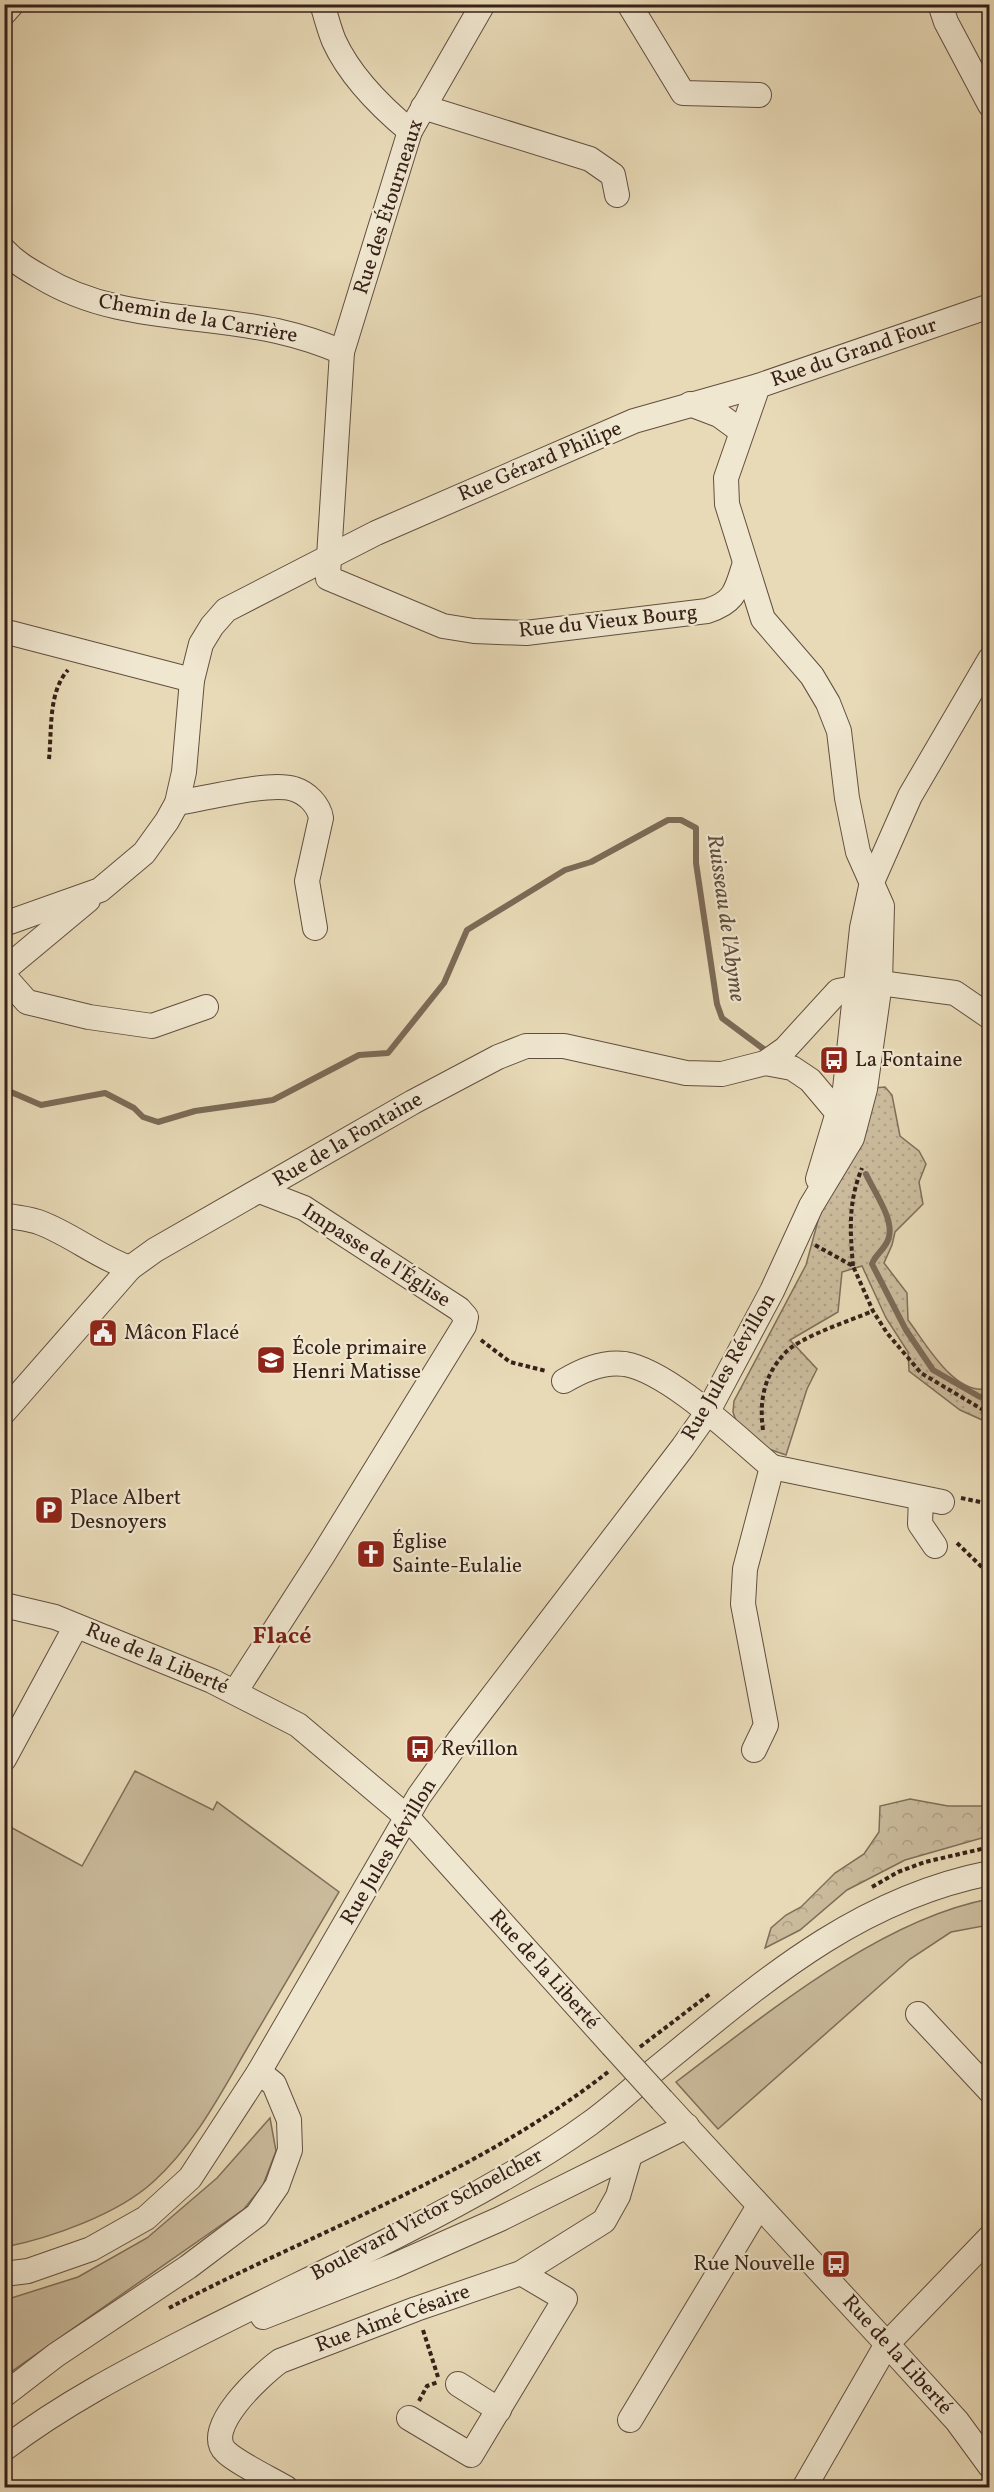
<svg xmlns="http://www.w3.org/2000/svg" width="994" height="2492" font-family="Vollkorn,serif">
	<defs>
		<pattern id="forest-crowns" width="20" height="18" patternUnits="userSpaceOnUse" patternTransform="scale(1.5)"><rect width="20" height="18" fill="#cabb9c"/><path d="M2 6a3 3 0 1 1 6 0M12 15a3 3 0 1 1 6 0" fill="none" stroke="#aea086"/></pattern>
		<pattern id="park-dots" width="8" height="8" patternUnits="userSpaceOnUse" patternTransform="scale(1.5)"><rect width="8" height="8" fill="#cabb9c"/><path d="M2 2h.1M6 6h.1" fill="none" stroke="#aea086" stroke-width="1.8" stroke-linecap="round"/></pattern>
	</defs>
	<rect width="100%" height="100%" fill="#e8dab7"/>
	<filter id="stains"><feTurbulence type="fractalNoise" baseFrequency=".00333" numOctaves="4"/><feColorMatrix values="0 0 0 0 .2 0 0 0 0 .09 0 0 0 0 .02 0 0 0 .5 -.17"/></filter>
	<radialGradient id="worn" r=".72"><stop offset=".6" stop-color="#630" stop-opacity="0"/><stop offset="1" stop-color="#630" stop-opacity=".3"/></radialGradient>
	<g fill="#cabb9c" stroke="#806e5a" stroke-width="1.5">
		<path d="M135,1771L213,1810L217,1802L339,1892C309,1943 279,1994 249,2045C221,2093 195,2144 153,2182C118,2214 51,2238 5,2247V1824L82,1866Z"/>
		<path d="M989,1899V1925L951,1932L910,1959L718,2129L676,2082C765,2015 879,1920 989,1899Z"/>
		<path d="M270,2118L276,2151L263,2185L244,2209L5,2376V2300L78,2277L147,2238L217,2178Z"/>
	</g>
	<path fill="url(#forest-crowns)" stroke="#806e5a" stroke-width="1.5" d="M910,1799L948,1806H989V1836L905,1860L847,1890L800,1930L765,1948L771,1928L786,1915L801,1907L835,1873L864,1854L879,1832L880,1806Z"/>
	<path fill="url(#park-dots)" stroke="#806e5a" stroke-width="1.5" d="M885,1087L892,1095L900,1136L919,1151L926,1164L919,1182L923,1204L895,1232L892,1245L884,1263L907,1293L908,1320L911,1324C927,1346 957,1398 989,1388V1423L960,1410L909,1371L908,1352L886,1318L862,1266L842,1272L838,1312L790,1340L817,1369L807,1389L786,1455L763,1447L736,1421L733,1412L734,1401L806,1265L822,1206L874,1088Z"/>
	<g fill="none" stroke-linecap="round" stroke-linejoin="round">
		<g stroke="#7c6a57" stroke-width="6">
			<path d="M4,1089L41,1105L105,1093L134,1108L143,1117L158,1122L195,1111L273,1100L359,1055L388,1053L444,983L467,930L565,870L591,862L668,820H681L696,828V863L717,1004L722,1018L765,1050"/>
			<path d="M866,1174C874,1192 896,1221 888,1240C884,1250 875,1255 872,1264L906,1330L933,1370L980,1397L990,1394"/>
		</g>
		<g stroke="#624f40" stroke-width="26">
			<g id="minor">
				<path d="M322,4C326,16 329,29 334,41C350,76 381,107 410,131"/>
				<path d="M629,4L683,93L759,95"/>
				<path d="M940,4L946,22L990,105"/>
				<path d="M4,13L12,4"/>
				<path d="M423,107L590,159L613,175L617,195"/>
				<path d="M4,250C15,262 27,269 41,277C113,321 196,313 277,331C299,336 321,343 342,352L329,557"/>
				<path d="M342,352L410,131L483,4"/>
				<path d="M690,404L719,415L741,431"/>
				<path d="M329,557L376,533L634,421L758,386"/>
				<path d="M11,633L192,680"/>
				<path d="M177,803C204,799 270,781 294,789C307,793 319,805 321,818L307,881L315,928"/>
				<path d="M4,924L100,890L144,853L167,821L177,803L184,772L192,680L201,644L212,626L226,610L329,557L328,578L443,626L474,631L526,633L707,611C736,602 736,590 745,563"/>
				<path d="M4,970L88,900"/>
				<path d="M4,976L27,1002L89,1017L152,1026L206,1007"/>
				<path d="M765,1063L792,1068L810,1080L837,1112"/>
				<path d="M818,1179L845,1089L862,928L872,882L910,796L990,659"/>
				<path d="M4,1215C16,1218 30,1218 41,1223C72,1235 100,1258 130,1268"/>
				<path d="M564,1381C582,1370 604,1361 625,1364C670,1372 736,1437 772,1467L745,1569L743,1604L766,1725L754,1750"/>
				<path d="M4,1412L130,1268L155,1250L413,1102L498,1057L526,1046H564L686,1073L722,1074L765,1063L785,1049L838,991L880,983L955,993L990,1017"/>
				<path d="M772,1467L942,1502"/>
				<path d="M921,1498L920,1524L935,1546"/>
				<path d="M4,1605L55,1617L212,1681L298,1725L407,1817L612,2045"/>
				<path d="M235,1692L323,1555L464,1326L466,1317L459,1309L304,1208L260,1191"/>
				<path d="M4,1759L76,1626"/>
				<path d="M918,2014L990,2091"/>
				<path d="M662,2100L887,2344L957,2421L990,2466"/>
				<path d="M4,2274L28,2271L91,2249L146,2218L190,2178L259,2072L419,1796L459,1740L683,1447L707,1413L772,1291L811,1206L852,1138L865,1089L880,983L882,906L858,852L847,798L839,731L828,703L812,676L763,619L727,504L726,478L758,386L990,306"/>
				<path d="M263,2317L391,2267L500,2219L687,2126"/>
				<path d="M458,2384L499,2410"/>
				<path d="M4,2395L56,2355L188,2267L257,2215L277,2186L290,2150L289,2120L274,2084L259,2072"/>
				<path d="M409,2418L471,2455L565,2299L521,2273"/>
				<path d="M630,2420L759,2206"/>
				<path d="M4,2449C63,2404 127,2371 193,2337C297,2284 404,2236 506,2177C534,2161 563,2143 589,2124C610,2109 631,2090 651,2073C756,1988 852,1900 990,1873"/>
				<path d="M286,2488C271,2479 237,2463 226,2452C201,2429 262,2374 280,2361L416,2309L521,2273L604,2221L618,2196L630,2155"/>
				<path d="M804,2488L887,2344L990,2237"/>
			</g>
		</g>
		<g stroke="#362119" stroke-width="4" stroke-dasharray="4.5 3" stroke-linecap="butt">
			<path d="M49,759C52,730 48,692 68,670"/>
			<path d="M815,1245L853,1266L873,1311L887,1333L921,1373L990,1414"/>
			<path d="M853,1266C850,1230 848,1202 862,1168"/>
			<path d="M481,1340L510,1362L546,1371"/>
			<path d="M763,1430C759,1401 764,1375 785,1353C799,1337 852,1320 873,1311"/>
			<path d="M961,1498L990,1504"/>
			<path d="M957,1543L990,1575"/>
			<path d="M872,1887L898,1872L925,1862L990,1847"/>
			<path d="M640,2047L711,1993"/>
			<path d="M169,2308C316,2231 476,2175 608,2072"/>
			<path d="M423,2330L438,2377"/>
			<path d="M419,2401L427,2386L438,2382"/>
		</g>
		<use href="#minor" stroke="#f0e7d0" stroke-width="24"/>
		<g stroke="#624f40" stroke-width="26" stroke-linecap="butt">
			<path id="minor-bridge" d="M612,2045L662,2100"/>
		</g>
		<use href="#minor-bridge" stroke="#f0e7d0" stroke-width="24"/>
	</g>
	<defs>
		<g id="bus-square" transform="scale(1.5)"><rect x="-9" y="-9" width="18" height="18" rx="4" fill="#8f2418" stroke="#f0e7d0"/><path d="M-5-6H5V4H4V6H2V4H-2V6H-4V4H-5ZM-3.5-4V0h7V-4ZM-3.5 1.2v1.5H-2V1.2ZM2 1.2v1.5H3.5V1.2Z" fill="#fff"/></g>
		<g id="civic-square" transform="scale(1.5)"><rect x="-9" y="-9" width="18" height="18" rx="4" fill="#8f2418" stroke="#f0e7d0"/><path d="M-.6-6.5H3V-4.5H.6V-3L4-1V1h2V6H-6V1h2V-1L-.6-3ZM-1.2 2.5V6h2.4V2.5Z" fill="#fff"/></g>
		<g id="school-square" transform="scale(1.5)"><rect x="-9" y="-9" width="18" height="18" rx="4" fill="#8f2418" stroke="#f0e7d0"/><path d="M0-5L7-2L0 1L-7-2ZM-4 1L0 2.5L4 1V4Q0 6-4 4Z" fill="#fff"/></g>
		<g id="parking-square" transform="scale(1.5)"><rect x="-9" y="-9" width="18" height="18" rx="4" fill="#8f2418" stroke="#f0e7d0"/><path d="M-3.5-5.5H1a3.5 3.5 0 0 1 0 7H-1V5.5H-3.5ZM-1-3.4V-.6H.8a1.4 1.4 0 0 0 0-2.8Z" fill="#fff"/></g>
		<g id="church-square" transform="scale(1.5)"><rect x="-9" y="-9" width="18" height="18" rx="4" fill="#8f2418" stroke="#f0e7d0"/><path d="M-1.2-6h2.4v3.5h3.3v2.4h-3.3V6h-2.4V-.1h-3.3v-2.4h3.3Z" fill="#fff"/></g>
	</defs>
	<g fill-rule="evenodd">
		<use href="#bus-square" x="834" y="1060"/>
		<use href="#civic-square" x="103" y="1333"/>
		<use href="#school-square" x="271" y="1360"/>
		<use href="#parking-square" x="49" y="1510"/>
		<use href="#church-square" x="371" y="1554"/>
		<use href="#bus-square" x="420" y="1749"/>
		<use href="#bus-square" x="836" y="2264"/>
	</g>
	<g text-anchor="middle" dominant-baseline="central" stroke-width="4.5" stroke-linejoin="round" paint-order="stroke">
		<g font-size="21" fill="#362119" stroke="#f0e7d0">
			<text transform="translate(389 207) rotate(-72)">Rue des Étourneaux</text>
			<text transform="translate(198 319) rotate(10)">Chemin de la Carrière</text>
			<text transform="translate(854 353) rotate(-19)">Rue du Grand Four</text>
			<text transform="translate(540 462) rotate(-23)">Rue Gérard Philipe</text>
			<text transform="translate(608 622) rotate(-6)">Rue du Vieux Bourg</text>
			<text transform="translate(348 1140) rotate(-30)">Rue de la Fontaine</text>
			<text transform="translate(376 1256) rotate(33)">Impasse de l'Église</text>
			<text transform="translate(729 1367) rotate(-60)">Rue Jules Révillon</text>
			<text transform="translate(157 1659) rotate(23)">Rue de la Liberté</text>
			<text transform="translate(389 1852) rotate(-59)">Rue Jules Révillon</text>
			<text transform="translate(544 1970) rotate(48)">Rue de la Liberté</text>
			<text transform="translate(427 2215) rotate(-28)">Boulevard Victor Schoelcher</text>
			<text transform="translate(393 2319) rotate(-20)">Rue Aimé Césaire</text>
			<text transform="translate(897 2355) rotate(48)">Rue de la Liberté</text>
		</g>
		<g font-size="21" fill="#362119" stroke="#f0e7d0" text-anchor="start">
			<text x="855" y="1060">La Fontaine</text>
			<text x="124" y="1333">Mâcon Flacé</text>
			<text x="292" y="1348">École primaire<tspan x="292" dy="24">Henri Matisse</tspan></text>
			<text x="70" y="1498">Place Albert<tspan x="70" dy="24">Desnoyers</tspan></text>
			<text x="392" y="1542">Église<tspan x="392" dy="24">Sainte-Eulalie</tspan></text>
			<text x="441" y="1749">Revillon</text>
			<text x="815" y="2264" text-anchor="end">Rue Nouvelle</text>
		</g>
		<g font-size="22" font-style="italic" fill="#5f4c3d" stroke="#f0e7d0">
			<text transform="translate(725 918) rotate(82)">Ruisseau de l'Abyme</text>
		</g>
		<g font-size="24" font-weight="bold" fill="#7a1f14" stroke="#f0e7d0">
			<text x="282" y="1637">Flacé</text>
		</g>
	</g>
	<rect width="994" height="2492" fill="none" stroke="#e8dab7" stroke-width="24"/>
	<rect x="6" y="6" width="982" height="2480" fill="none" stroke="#362119" stroke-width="3"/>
	<rect x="12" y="12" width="970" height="2468" fill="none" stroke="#362119" stroke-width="1.5"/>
	<rect width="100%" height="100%" filter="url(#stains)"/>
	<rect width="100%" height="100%" fill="url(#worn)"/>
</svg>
